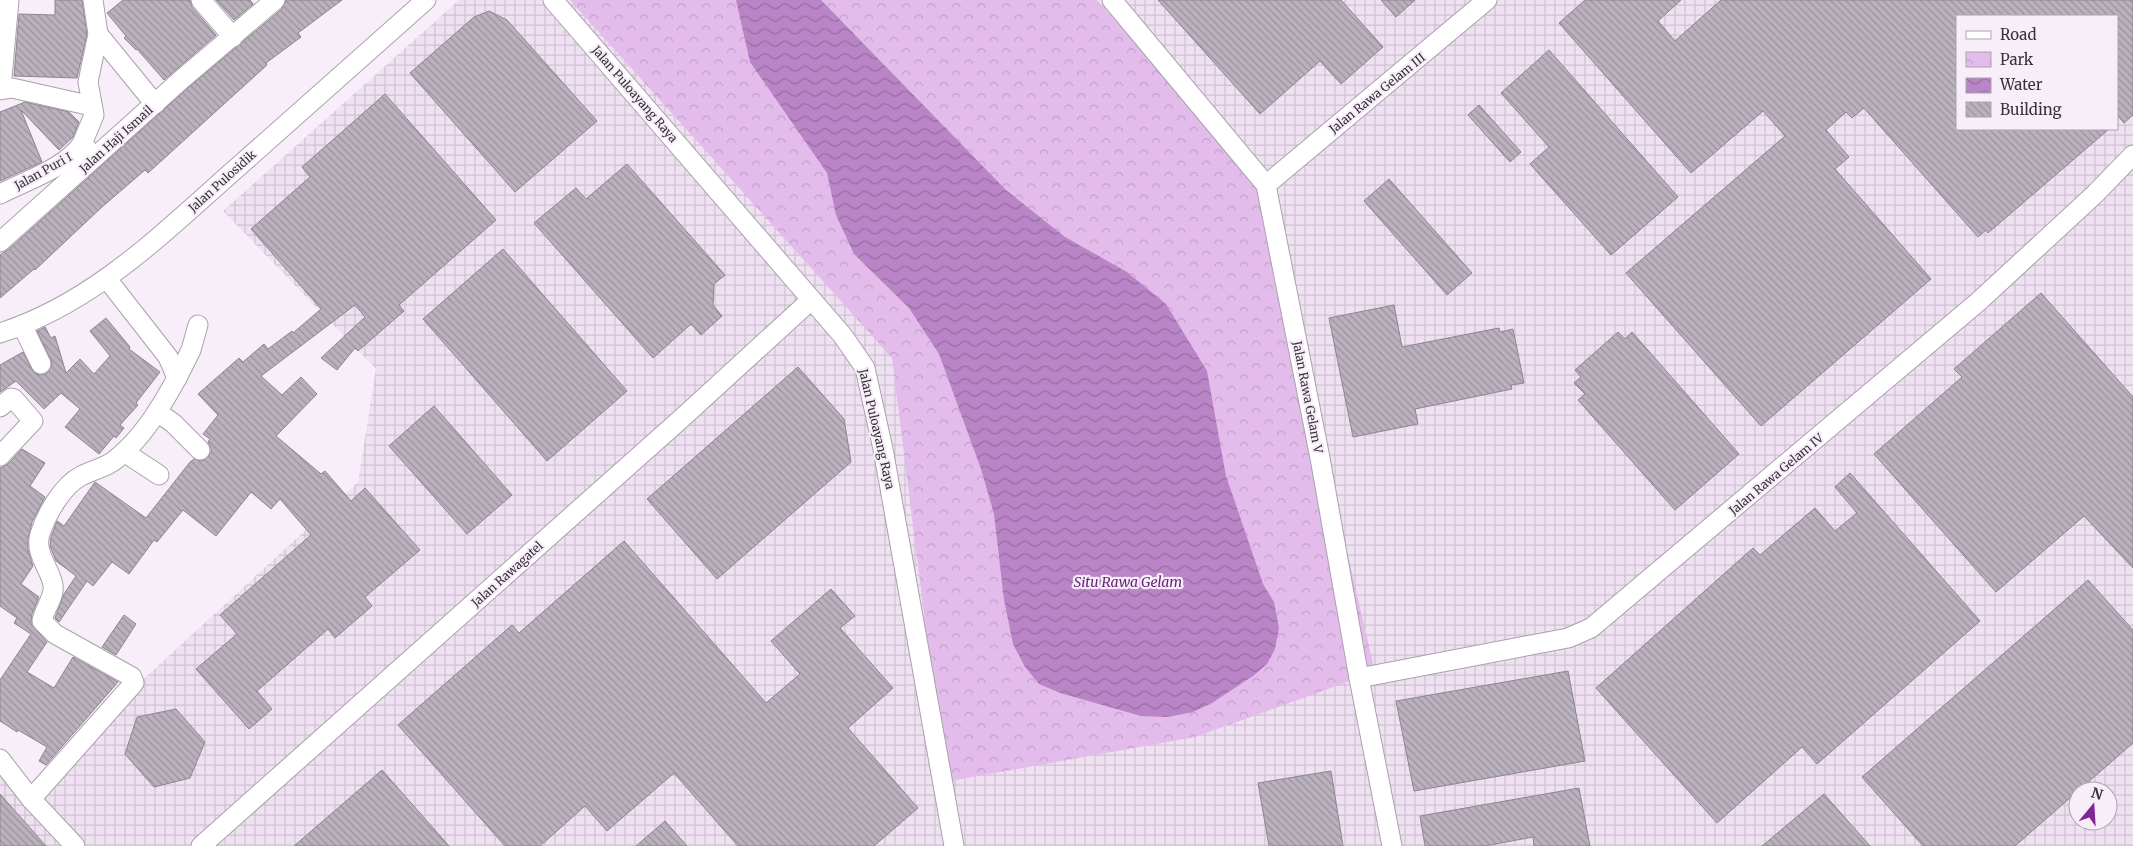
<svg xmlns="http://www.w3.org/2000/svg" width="2133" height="846" font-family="Merriweather,serif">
	<defs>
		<pattern id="industrial-grid" width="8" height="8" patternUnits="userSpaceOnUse" patternTransform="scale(1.25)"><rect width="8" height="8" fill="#efe1f2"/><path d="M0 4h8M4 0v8" fill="none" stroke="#cec2d0"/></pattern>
		<pattern id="park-crowns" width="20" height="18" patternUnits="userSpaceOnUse" patternTransform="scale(1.25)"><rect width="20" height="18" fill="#e3bcec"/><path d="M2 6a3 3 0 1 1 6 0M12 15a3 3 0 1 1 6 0" fill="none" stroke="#c3a2cb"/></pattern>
		<pattern id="water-waves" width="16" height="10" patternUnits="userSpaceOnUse" patternTransform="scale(1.25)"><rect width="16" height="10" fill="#ba85c6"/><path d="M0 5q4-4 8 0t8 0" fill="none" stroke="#986da2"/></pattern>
		<pattern id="building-back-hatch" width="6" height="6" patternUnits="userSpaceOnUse" patternTransform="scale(1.25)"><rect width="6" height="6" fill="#bab1bc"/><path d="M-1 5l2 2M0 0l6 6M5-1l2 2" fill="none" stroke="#98919a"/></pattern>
	</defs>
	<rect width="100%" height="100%" fill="#f8eefa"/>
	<path fill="url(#industrial-grid)" fill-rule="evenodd" d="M459,0H2133V846H0V764L23,790L358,482L376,369L223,211ZM1957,16H2117V129H1957ZM2078,791H2108V821H2078Z"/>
	<path fill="url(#park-crowns)" d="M570,0H1097L1263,189L1375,672L1195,737L945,782L892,358Z"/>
	<path fill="url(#water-waves)" d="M736,0H821L1006,190L1065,237L1127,272L1166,304L1207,371L1226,476L1263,584L1274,602L1279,628L1275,649L1267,664L1253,676L1212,703L1193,712L1168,717L1141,716L1060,693L1039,684L1025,667L1013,644L1004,600L994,514L981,469L939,354L909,308L854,254L836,215L827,173L750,62Z"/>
	<g fill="url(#building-back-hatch)" stroke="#8e8590">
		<path d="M55,0H82L87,34L77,78L14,76L19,14L55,15Z"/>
		<path d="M123,0H190L192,7L216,35L164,80L137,49L136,50L124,38L126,36L107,13Z"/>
		<path d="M216,0H250L253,4L234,20Z"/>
		<path d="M286,0H342L298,33L301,37L266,63L267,65L148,173L145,170L102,207L35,270L34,269L0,298V255L9,249L189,87L282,9Z"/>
		<path d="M1158,0H1341L1383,47L1341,84L1320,61L1260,114Z"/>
		<path d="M1381,0H1415L1396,17Z"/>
		<path d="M1585,0H1681L1658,21L1675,41L1721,0H2133V115L2124,123L2117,115V16H1957V129H2109L1988,233L1986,230L1978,237L1864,108L1852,118L1846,112L1826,130L1849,157L1835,169L1931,279L1761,426L1626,273L1785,136L1763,111L1691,173L1559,23Z"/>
		<path d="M489,11L507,20L597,121L515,192L410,73L474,17Z"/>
		<path d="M1549,50L1678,197L1611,255L1530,164L1549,147L1501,93Z"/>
		<path d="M385,94L496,220L399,305L404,311L358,351L355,348L337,370L321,358L365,317L355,305L261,376L282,395L301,377L317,394L276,436L321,474L325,471L351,501L365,488L420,550L365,597L372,606L335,638L328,629L257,691L272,709L249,729L196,669L237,634L220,615L311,535L280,499L271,509L251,492L216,536L183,510L157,542L154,540L129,574L112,562L93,586L87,581L59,622L55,618L64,594L76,576L56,561L50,546L51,537L57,521L64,526L95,482L146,518L190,462L194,459L203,461L211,453V448L208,442L210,439L203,434L218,415L198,394L239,358L243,362L264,344L268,349L292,331L293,333L321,309L251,229L310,177L302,167Z"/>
		<path d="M25,102L69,112L79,122L73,137L59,150L21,110L42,162L0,181V112Z"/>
		<path d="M1479,105L1521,152L1510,162L1468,115Z"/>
		<path d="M627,164L725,275L714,284L713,305L722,316L701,335L691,324L653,358L534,223L576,188L586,199Z"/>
		<path d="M1389,179L1472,273L1447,295L1364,201Z"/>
		<path d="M503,249L627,391L547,461L423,319Z"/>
		<path d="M2041,293L2133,397V568L2084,516L1996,592L1874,454L1962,377L1954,369Z"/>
		<path d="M1394,305L1402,347L1499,328L1500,332L1513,329L1524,383L1511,385L1512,389L1415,409L1418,424L1353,437L1329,318Z"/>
		<path d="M106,318L130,347L129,349L160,372L136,403L138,405L120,425L124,428L116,438L114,436L99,454L65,427L80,409L61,393L44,409L16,381L0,392V365L23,352L34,373L40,375L46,374L52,365L51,360L37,331L45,327L51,338L55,336L66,373L80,359L94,374L110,356L90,331Z"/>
		<path d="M1618,332L1625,339L1632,332L1739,454L1675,510L1578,400L1585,394L1574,383L1581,377L1575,370Z"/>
		<path d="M798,367L844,419L851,462L717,579L647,499Z"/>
		<path d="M434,406L512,495L467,534L389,446Z"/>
		<path d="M22,449L45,463L30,486L45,497L32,522L28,539V550L33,566L21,584L39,597L32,614L31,624L47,642L27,672L54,688L73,657L118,682L46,765L39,761L47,747L18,730L17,732L0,721V680L31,634L14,623L17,618L0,606V468L8,464Z"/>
		<path d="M1850,473L1980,621L1817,764L1802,747L1717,823L1596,688L1753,548L1760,555L1815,508L1835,531L1857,513L1835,487Z"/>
		<path d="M624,541L766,703L800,674L771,641L831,589L855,616L840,628L893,688L848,728L918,808L874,846H738L674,773L607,831L585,806L540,846H505L398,725L512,625L519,633Z"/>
		<path d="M2088,580L2133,630V743L2015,846H1923L1862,777Z"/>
		<path d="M124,615L136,624L116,655L102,647Z"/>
		<path d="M1568,671L1585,761L1414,791L1396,701Z"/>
		<path d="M176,709L205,742L190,778L154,787L125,754L137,717Z"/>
		<path d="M382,770L449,846H294Z"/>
		<path d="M1331,771L1343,846H1269L1258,783Z"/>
		<path d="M1579,788L1590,846H1534L1533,837L1485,846H1425L1420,816Z"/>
		<path d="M0,794L46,846H0Z"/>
		<path d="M1824,794L1870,846H1762Z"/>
		<path d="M665,821L687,846H636Z"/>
	</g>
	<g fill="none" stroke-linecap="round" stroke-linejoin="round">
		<g stroke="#aaa1ac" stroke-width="21">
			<g id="minor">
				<path d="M93,0L98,34L88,82L94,115L82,144L95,157"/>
				<path d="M201,0L233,37"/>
				<path d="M553,0L843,336L865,368L883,449L954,846"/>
				<path d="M1112,0L1266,185L1320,458L1359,678L1392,846"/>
				<path d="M98,34L155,104"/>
				<path d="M1,89L9,0"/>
				<path d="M0,90L12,88L92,106"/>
				<path d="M1266,185L1487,0"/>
				<path d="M0,194C27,180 64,169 82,144"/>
				<path d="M0,242L182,79L275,0"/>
				<path d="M22,325L41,364"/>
				<path d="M0,333C95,303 166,230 239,166C302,110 364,55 426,0"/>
				<path d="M177,378L191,350L198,325"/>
				<path d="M0,407L11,398L14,399L33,421L0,456"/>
				<path d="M157,412L173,423L200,450"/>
				<path d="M124,452L159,475"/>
				<path d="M1359,678L1568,638L1591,628L1978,302L2094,195L2133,155"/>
				<path d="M0,759L31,799L75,846"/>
				<path d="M31,799L134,683L132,677L55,634L42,621C44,609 55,597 53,585C50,568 34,553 40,534C46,515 62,486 81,476C92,470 105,468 115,460C142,439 161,407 177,378L168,357L107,279"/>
				<path d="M201,846L682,418L811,300"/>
			</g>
		</g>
		<use href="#minor" stroke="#fff" stroke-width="19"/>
	</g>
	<g text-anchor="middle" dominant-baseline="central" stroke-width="4.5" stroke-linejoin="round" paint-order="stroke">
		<g font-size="12" fill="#363337" stroke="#f8eefa">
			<text transform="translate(1377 93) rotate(-39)">Jalan Rawa Gelam III</text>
			<text transform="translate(635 94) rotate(49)">Jalan Puloayang Raya</text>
			<text transform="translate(116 139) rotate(-42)">Jalan Haji Ismail</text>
			<text transform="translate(43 171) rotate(-29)">Jalan Puri I</text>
			<text transform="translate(222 181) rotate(-42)">Jalan Pulosidik</text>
			<text transform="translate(1308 397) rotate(79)">Jalan Rawa Gelam V</text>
			<text transform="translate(877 429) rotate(77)">Jalan Puloayang Raya</text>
			<text transform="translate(1776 474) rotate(-40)">Jalan Rawa Gelam IV</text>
			<text transform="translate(507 574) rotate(-42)">Jalan Rawagatel</text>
		</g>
		<g font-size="14" font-style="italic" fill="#662573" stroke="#f8eefa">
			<text x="1128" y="582">Situ Rawa Gelam</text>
		</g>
	</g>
	<rect x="1956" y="15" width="162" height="115" fill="#f8eefa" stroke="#aaa3ac"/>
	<rect x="1966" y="31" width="25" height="8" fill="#ffffff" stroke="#aaa3ac"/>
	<text x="2000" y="40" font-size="15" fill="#363337">Road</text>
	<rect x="1966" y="52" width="25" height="15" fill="url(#park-crowns)" stroke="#aaa3ac"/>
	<text x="2000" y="65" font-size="15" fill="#363337">Park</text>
	<rect x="1966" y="78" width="25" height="15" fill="url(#water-waves)" stroke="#aaa3ac"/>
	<text x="2000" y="90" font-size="15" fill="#363337">Water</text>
	<rect x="1966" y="102" width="25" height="15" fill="url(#building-back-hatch)" stroke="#aaa3ac"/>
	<text x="2000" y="115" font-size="15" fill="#363337">Building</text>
	<g transform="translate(2093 806) rotate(18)"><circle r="24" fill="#f8eefa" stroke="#aaa3ac"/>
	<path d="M0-4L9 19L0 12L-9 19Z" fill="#812793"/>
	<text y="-8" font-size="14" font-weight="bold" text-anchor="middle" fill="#363337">N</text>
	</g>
</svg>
